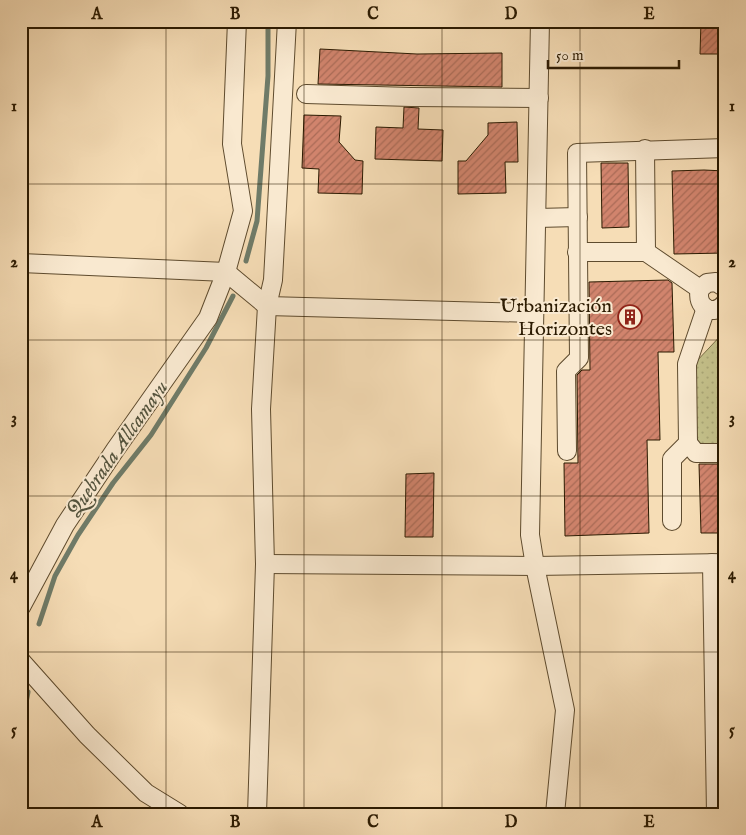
<svg xmlns="http://www.w3.org/2000/svg" width="746" height="835" font-family="'IM FELL English',serif">
	<defs>
		<pattern id="grass-dots" width="8" height="8" patternUnits="userSpaceOnUse" patternTransform="scale(1.25)"><rect width="8" height="8" fill="#c3bf89"/><path d="M2 2h.1M6 6h.1" fill="none" stroke="#a8a474" stroke-width="1.8" stroke-linecap="round"/></pattern>
		<pattern id="building-hatch" width="6" height="6" patternUnits="userSpaceOnUse" patternTransform="scale(1.25)"><rect width="6" height="6" fill="#d1846d"/><path d="M-1 1l2-2M0 6l6-6M5 7l2-2" fill="none" stroke="#aa6b57"/></pattern>
	</defs>
	<rect width="100%" height="100%" fill="#f6ddb6"/>
	<filter id="stains"><feTurbulence type="fractalNoise" baseFrequency=".004" numOctaves="4"/><feColorMatrix values="0 0 0 0 .2 0 0 0 0 .09 0 0 0 0 .02 0 0 0 .5 -.17"/></filter>
	<radialGradient id="worn" r=".72"><stop offset=".6" stop-color="#630" stop-opacity="0"/><stop offset="1" stop-color="#630" stop-opacity=".3"/></radialGradient>
	<path fill="url(#grass-dots)" stroke="#776c45" d="M725,331V447L696,444L694,364Z"/>
	<g fill="none" stroke-linecap="round" stroke-linejoin="round">
		<g stroke="#6f7b68" stroke-width="5">
			<path d="M246,261L257,221L268,76V21"/>
			<path d="M39,624L55,576L78,535L113,483L151,435L206,348L233,296"/>
			<path d="M21,729L28,692"/>
		</g>
	</g>
	<g fill="url(#building-hatch)" stroke="#2b1a01">
		<path d="M701,21H725V54H700Z"/>
		<path d="M320,49L417,54L502,53V87L318,84Z"/>
		<path d="M404,107L419,108L418,129L443,130L442,161L375,159L376,127L403,128Z"/>
		<path d="M304,115L341,116L339,142L355,160L363,161L362,194L318,193L319,169L302,168Z"/>
		<path d="M517,122L518,162H505L506,193L458,194V161H466L488,135V123Z"/>
		<path d="M601,163H628L629,227L602,228Z"/>
		<path d="M704,170L725,171V253L674,254L672,171Z"/>
		<path d="M668,280L672,283L674,352H658L660,440H647L649,533L565,536L564,463H578L577,375L582,370H590L589,282Z"/>
		<path d="M699,464H725V533H701Z"/>
		<path d="M434,473L433,537H405L406,474Z"/>
	</g>
	<g fill="none" stroke-linecap="round" stroke-linejoin="round">
		<g stroke="#5e4b2e" stroke-width="20">
			<g id="minor">
				<path d="M540,21L530,535L535,566L565,710L555,814"/>
				<path d="M306,94L411,97L539,98"/>
				<path d="M645,149L646,252"/>
				<path d="M537,218L578,217"/>
				<path d="M577,252H646L700,289"/>
				<path d="M21,263L226,272L267,306L533,313"/>
				<path d="M725,288L716,282L707,283L700,289C695,307 713,318 725,303"/>
				<path d="M688,443L696,453H725"/>
				<path d="M567,451L566,371L579,358L577,153L725,148"/>
				<path d="M672,521V459L688,443L687,364L706,308"/>
				<path d="M712,563L716,814"/>
				<path d="M265,564L535,566L725,563"/>
				<path d="M21,607L65,525L115,450L208,318L226,272L243,211L232,144L237,21"/>
				<path d="M21,661L87,735L146,793L180,814"/>
				<path d="M257,814L265,564L261,409L267,306L273,280L287,21"/>
			</g>
		</g>
		<use href="#minor" stroke="#f9e9d0" stroke-width="18"/>
	</g>
	<path fill="none" stroke="#2b1a01" stroke-width="1" stroke-opacity="0.55" d="M166,21V814M304,21V814M442,21V814M580,21V814M21,184H725M21,340H725M21,496H725M21,652H725"/>
	<defs>
		<g id="building-ring" transform="scale(1.25)"><circle r="9.5" fill="#f9e9d0" stroke="#8f2418" stroke-width="1.5"/><path d="M-4-6H4V6H1V3H-1V6H-4ZM-2.5-4.3h1.7v1.8h-1.7ZM.8-4.3h1.7v1.8H.8ZM-2.5-1h1.7V.8h-1.7ZM.8-1h1.7V.8H.8Z" fill="#8f2418"/></g>
	</defs>
	<g fill-rule="evenodd">
		<use href="#building-ring" x="630" y="317"/>
	</g>
	<g text-anchor="middle" dominant-baseline="central" stroke-width="4" stroke-linejoin="round" paint-order="stroke">
		<g font-size="20" fill="#2b1a01" stroke="#f9e9d0" text-anchor="end">
			<text x="612" y="306">Urbanización<tspan x="612" dy="23">Horizontes</tspan></text>
		</g>
		<g font-size="21" font-style="italic" fill="#53533d" stroke="#f9e9d0">
			<text transform="translate(118 449) rotate(-55)">Quebrada Allcamayu</text>
		</g>
	</g>
	<rect width="746" height="835" fill="none" stroke="#f6ddb6" stroke-width="55"/>
	<path d="M548 60v8h131v-8" fill="none" stroke="#2b1a01" stroke-width="2.5"/>
	<text x="556" y="60" font-size="15" fill="#2b1a01" stroke="#f9e9d0" stroke-width="4" paint-order="stroke">50 m</text>
	<rect x="28" y="28" width="690" height="780" fill="none" stroke="#2b1a01" stroke-width="2"/>
	<g font-size="16" text-anchor="middle" font-weight="bold" fill="#2b1a01">
		<text x="97" y="19">A</text>
		<text x="235" y="19">B</text>
		<text x="373" y="19">C</text>
		<text x="511" y="19">D</text>
		<text x="649" y="19">E</text>
		<text x="14" y="111">1</text>
		<text x="732" y="111">1</text>
		<text x="14" y="267">2</text>
		<text x="732" y="267">2</text>
		<text x="14" y="423">3</text>
		<text x="732" y="423">3</text>
		<text x="14" y="579">4</text>
		<text x="732" y="579">4</text>
		<text x="14" y="735">5</text>
		<text x="732" y="735">5</text>
		<text x="97" y="827">A</text>
		<text x="235" y="827">B</text>
		<text x="373" y="827">C</text>
		<text x="511" y="827">D</text>
		<text x="649" y="827">E</text>
	</g>
	<rect width="100%" height="100%" filter="url(#stains)"/>
	<rect width="100%" height="100%" fill="url(#worn)"/>
</svg>
